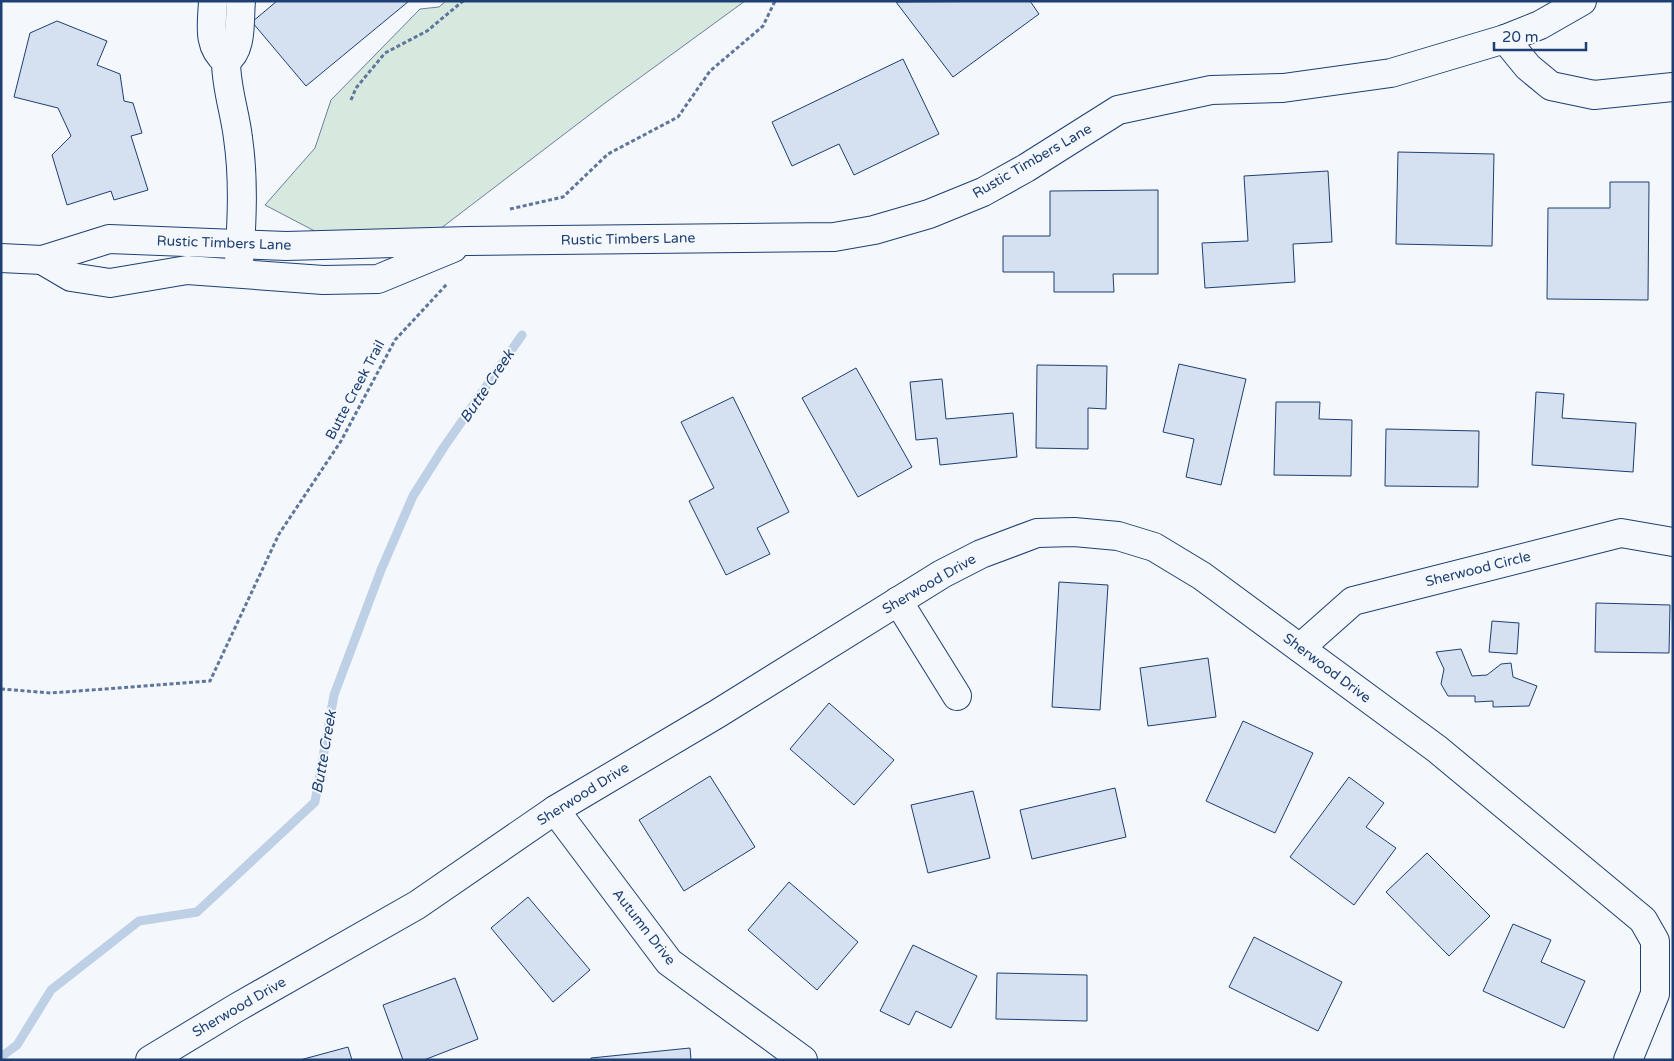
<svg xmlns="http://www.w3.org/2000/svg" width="1674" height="1061" font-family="'Varela Round',sans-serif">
	<rect width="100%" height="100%" fill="#f4f7fb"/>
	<path fill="#d7e8df" stroke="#687fa3" d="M446,1H745L605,103L436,232L328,238L265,205L315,148L331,100L420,9L439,7Z"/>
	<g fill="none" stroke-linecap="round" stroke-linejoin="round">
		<path stroke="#bed0e5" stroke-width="9" d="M1,1057L17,1045L51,990L139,921L197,912L315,802L334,695L381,570L413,496L444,447L522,335"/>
	</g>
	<g fill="#d5e0f0" stroke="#1d3f73">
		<path d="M277,1H409L306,86L252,22Z"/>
		<path d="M1030,1L1039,14L953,77L896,2Z"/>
		<path d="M57,21L107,41L97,65L120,74L124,101L133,103L142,133L131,136L148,190L114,200L111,191L67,205L52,155L71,136L58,108L14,97L30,33Z"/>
		<path d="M903,59L939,134L854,175L839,144L792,166L772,122Z"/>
		<path d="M1398,152L1494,154L1492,246L1396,244Z"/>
		<path d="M1328,171L1332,242L1293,244L1295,282L1205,288L1202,243L1248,241L1244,176Z"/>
		<path d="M1610,182H1649L1648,300L1547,299L1548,208H1610Z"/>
		<path d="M1158,190V274H1113L1114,292H1054V272H1003V236H1050V191Z"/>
		<path d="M1179,364L1246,379L1221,485L1186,477L1194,439L1163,432Z"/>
		<path d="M1037,365L1107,366L1106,409L1088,408V449L1036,448Z"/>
		<path d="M856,368L912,467L858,497L802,398Z"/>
		<path d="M942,379L946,419L1013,413L1017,457L940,465L937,438L916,440L910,382Z"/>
		<path d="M1536,392L1564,394L1562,418L1636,423L1633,472L1532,465Z"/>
		<path d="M733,397L789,512L757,528L770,554L726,575L689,501L714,488L681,422Z"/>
		<path d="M1276,402H1320L1319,419L1352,420L1351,476L1274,475Z"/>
		<path d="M1386,429L1479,431L1478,487L1385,486Z"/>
		<path d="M1059,582L1108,585L1100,710L1052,707Z"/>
		<path d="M1596,603L1670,605L1669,653L1595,652Z"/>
		<path d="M1492,621L1519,623L1517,654L1489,652Z"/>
		<path d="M1461,649L1472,676L1487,675L1501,664L1511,663L1513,677L1537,686L1529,706L1493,707V701L1475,702V696H1448L1441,684L1444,669L1436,652Z"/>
		<path d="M1208,658L1216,717L1148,726L1140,668Z"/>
		<path d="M829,703L894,760L854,805L790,749Z"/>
		<path d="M1243,721L1313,753L1275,833L1206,801Z"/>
		<path d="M710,776L755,847L684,891L639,820Z"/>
		<path d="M1349,777L1384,803L1366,827L1396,848L1354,905L1290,857Z"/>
		<path d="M1115,788L1126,837L1032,859L1020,810Z"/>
		<path d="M973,791L990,858L928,873L911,805Z"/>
		<path d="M1427,853L1490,916L1449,956L1386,892Z"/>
		<path d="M789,882L858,942L817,990L748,930Z"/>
		<path d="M528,897L590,970L553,1002L491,928Z"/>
		<path d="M1513,924L1551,940L1541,962L1585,981L1564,1028L1483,991Z"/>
		<path d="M1254,937L1342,982L1318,1031L1229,987Z"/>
		<path d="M913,945L977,976L951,1028L916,1011L909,1025L880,1011Z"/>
		<path d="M997,973L1087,975V1021L996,1019Z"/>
		<path d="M455,978L478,1039L424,1060H403L383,1005Z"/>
		<path d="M348,1047L352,1060H300Z"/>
		<path d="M690,1048L691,1060H591V1058Z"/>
	</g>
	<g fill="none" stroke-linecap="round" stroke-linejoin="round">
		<g stroke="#1d3f73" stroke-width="30">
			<g id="minor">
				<path d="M213,1C212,24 207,46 226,61C226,88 235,112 238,138C244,179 242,221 239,262"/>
				<path d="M1505,39L1528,67L1551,86L1594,95L1673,87"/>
				<path d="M226,61C243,50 239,20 241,1"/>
				<path d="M1,258L42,260L109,239L286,246L468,241L834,237L874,230L929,214L983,192L1026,168L1118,110L1211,90L1283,88L1391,73L1505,39L1540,25L1582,1"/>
				<path d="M42,260L71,277L110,283L187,270L323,280L378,279L453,248"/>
				<path d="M898,601L957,696"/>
				<path d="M1300,648L1353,601L1621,533L1673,542"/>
				<path d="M555,810L669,962L803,1060"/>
				<path d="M150,1060L236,1008L417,905L555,810L717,714L942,574L981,554L1037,533L1074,532L1118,536L1154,547L1202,576L1437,749L1643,920L1655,941V994L1628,1060"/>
			</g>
		</g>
		<g stroke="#5e769c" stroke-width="3" stroke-dasharray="4 2.5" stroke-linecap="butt">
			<path d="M351,100L356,88L385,53L427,31L463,1"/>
			<path d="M510,209L563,197L608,154L678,117L710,71L763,26L775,1"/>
			<path d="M1,689L51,693L210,681L279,534L341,441L395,340L447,284"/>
		</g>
		<use href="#minor" stroke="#f4f7fb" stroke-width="28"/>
	</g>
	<g text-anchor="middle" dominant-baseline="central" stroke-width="4" stroke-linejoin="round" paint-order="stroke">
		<g font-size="14" fill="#1d3f73" stroke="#f4f7fb">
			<text transform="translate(1032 161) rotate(-30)">Rustic Timbers Lane</text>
			<text transform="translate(628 239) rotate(-1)">Rustic Timbers Lane</text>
			<text transform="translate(224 243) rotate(2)">Rustic Timbers Lane</text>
			<text transform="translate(355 390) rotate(-62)">Butte Creek Trail</text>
			<text transform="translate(1478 569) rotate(-14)">Sherwood Circle</text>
			<text transform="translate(929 584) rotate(-30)">Sherwood Drive</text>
			<text transform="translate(1327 668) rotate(37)">Sherwood Drive</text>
			<text transform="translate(583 794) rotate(-32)">Sherwood Drive</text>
			<text transform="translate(644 927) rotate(52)">Autumn Drive</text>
			<text transform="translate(239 1007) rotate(-30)">Sherwood Drive</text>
		</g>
		<g font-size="15" font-style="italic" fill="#1d3f73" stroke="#f4f7fb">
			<text transform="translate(487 386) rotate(-56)">Butte Creek</text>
			<text transform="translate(324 752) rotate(-80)">Butte Creek</text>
		</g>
	</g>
	<rect width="1674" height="1061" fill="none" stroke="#1d3f73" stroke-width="5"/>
	<path d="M1494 42v8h92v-8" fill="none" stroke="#1d3f73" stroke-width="2.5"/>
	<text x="1502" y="42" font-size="15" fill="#1d3f73" stroke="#f4f7fb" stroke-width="4" paint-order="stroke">20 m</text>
</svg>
